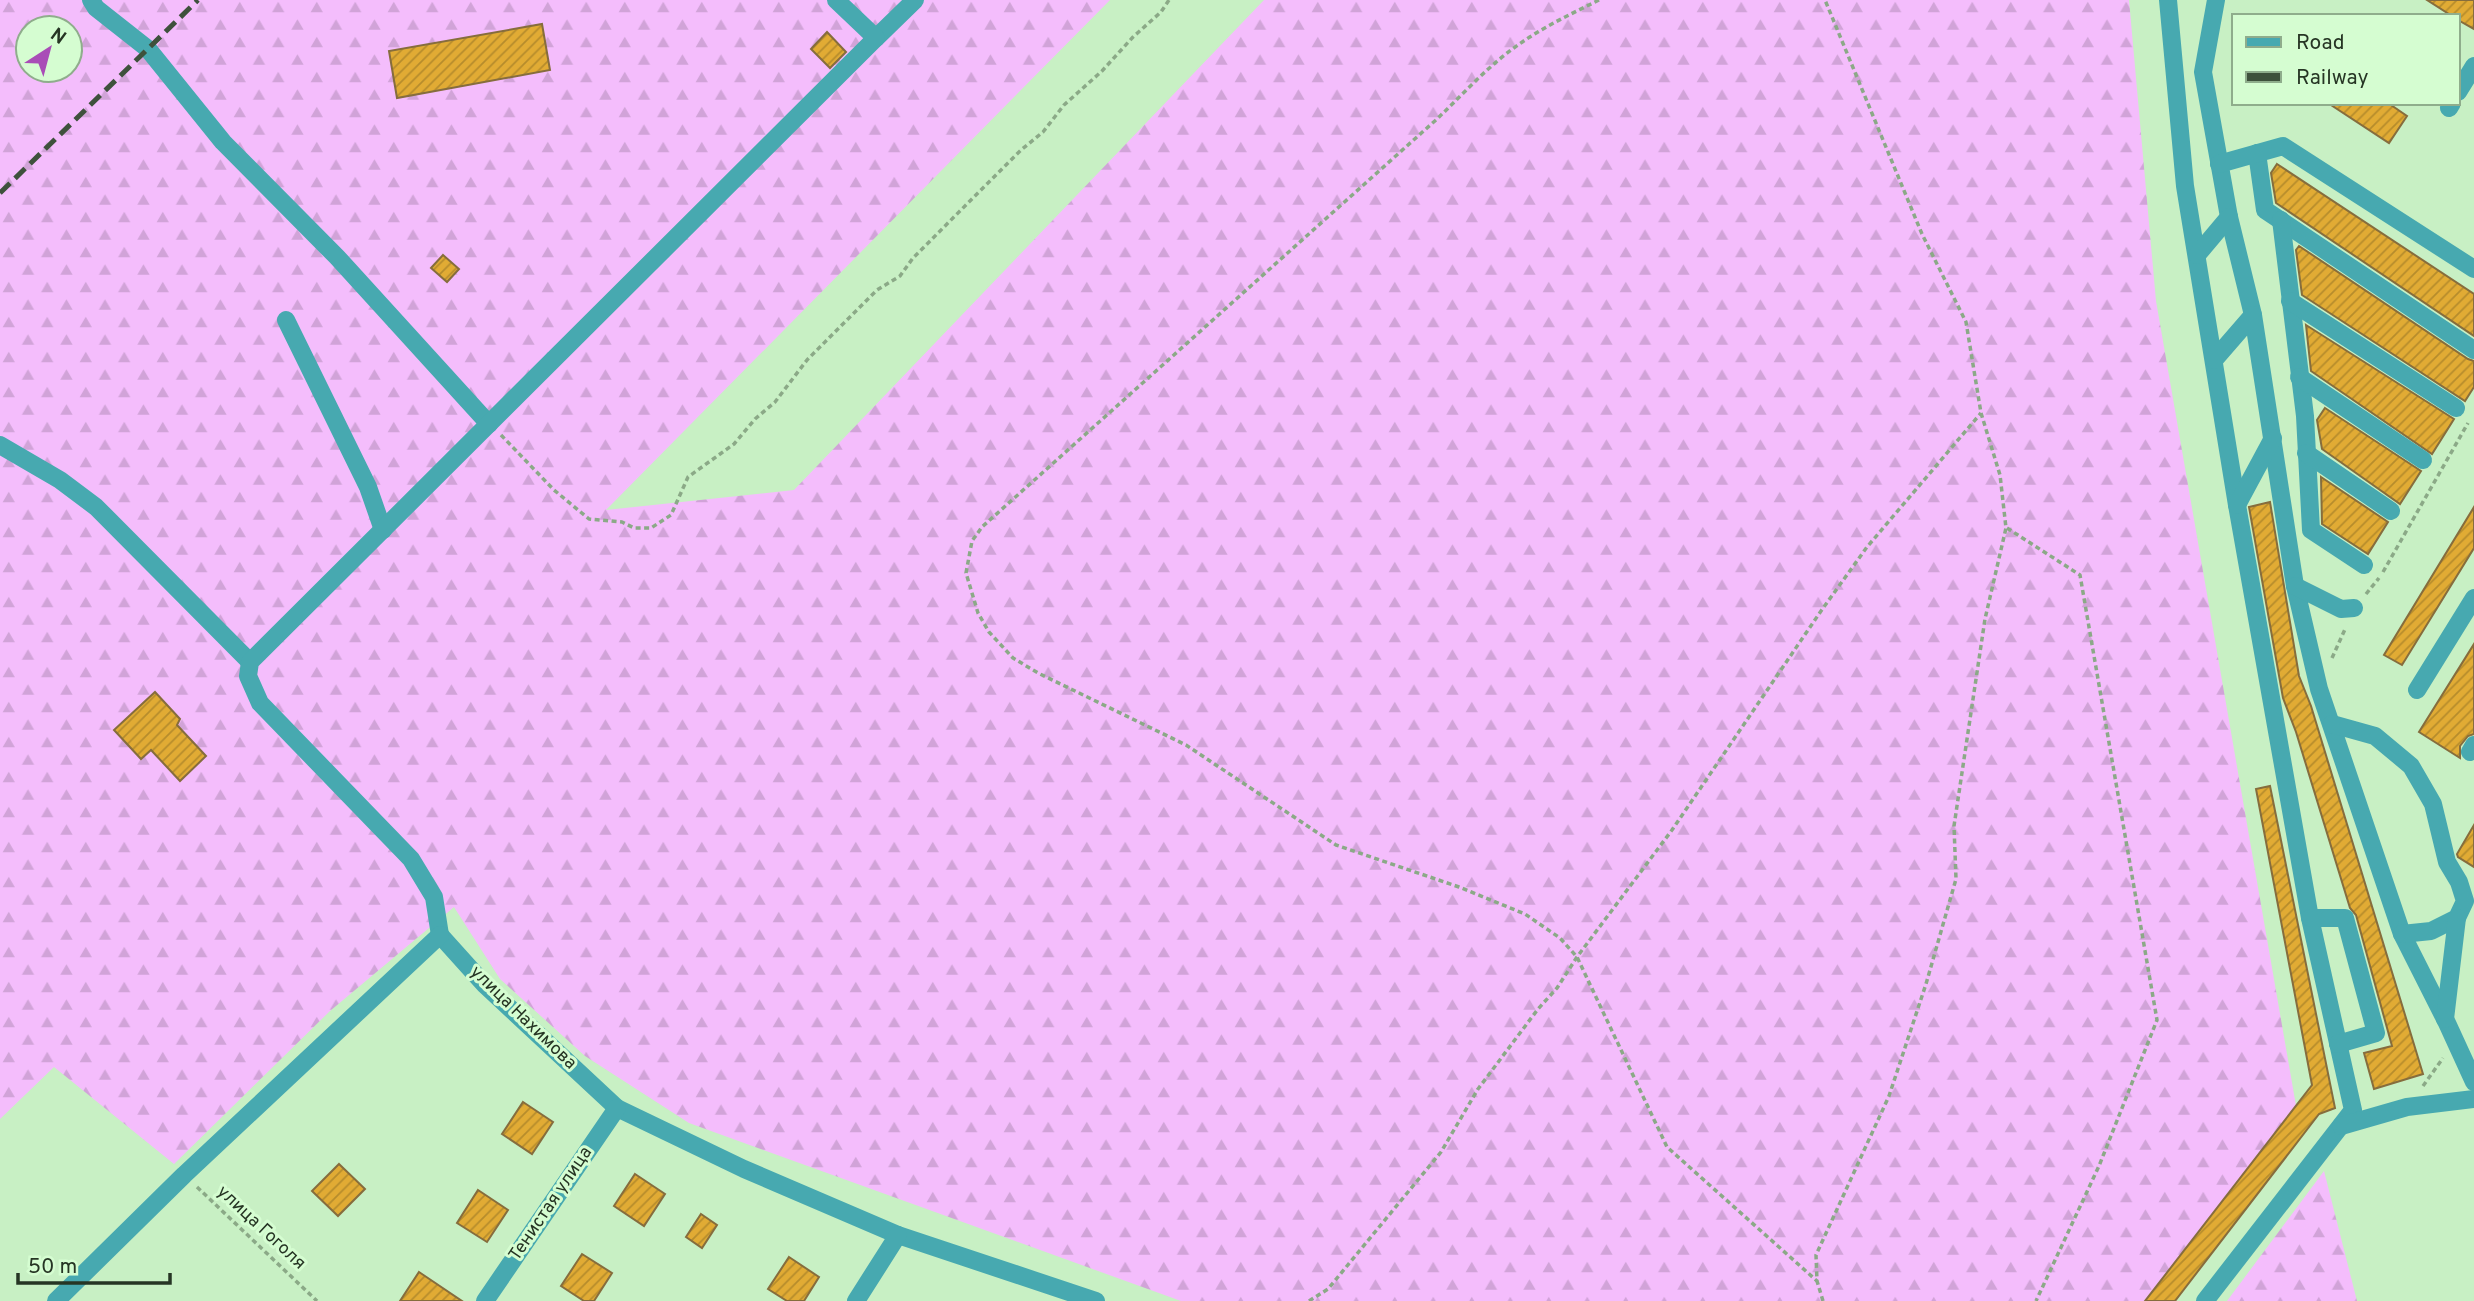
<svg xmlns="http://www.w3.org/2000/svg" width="2474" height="1301" font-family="Overpass,sans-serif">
	<defs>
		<pattern id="forest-firs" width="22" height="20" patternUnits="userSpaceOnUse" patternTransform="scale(1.75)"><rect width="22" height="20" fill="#f4bdfc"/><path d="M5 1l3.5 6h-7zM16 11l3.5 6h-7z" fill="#d1a3d8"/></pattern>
		<pattern id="building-hatch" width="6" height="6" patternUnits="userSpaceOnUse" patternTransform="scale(1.75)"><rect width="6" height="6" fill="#e1ab34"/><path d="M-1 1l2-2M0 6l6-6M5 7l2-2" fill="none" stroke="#b68c2c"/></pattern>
	</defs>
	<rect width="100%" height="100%" fill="#c8f0c4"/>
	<g fill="url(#forest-firs)" fill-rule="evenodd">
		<path d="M0,0H1110L606,510L794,490L1264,0H2129L2156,301L2299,1123L2157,1301H1181L689,1123L585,1056L500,979L454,907L330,1011L174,1164L54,1067L0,1119ZM28,28H70V70H28Z"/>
		<path d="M2324,1171L2357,1301H2227Z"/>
	</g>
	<g fill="url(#building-hatch)" stroke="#866d3d" stroke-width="2">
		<path d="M2427,0H2474V29L2458,20V16H2452Z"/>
		<path d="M542,24L550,70L397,98L389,51Z"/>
		<path d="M827,32L846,52L830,68L811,49Z"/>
		<path d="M2328,103H2388L2407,116L2389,143Z"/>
		<path d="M2277,164L2474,294V336L2276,203L2271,173Z"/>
		<path d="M2299,246L2468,359L2474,361V387L2465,401L2302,295L2296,250Z"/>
		<path d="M443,255L459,269L447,282L431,268Z"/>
		<path d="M2306,325L2454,419L2432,454L2311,371Z"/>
		<path d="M2325,408L2421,471L2400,504L2322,449L2317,420Z"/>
		<path d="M2321,477L2388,522L2368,554L2322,524Z"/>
		<path d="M2270,502L2299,676L2311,706L2423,1074L2374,1089L2364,1053L2392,1046L2356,915L2350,908L2296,732L2283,698L2249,507Z"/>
		<path d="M2474,507V548L2402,665L2384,655Z"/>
		<path d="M2474,644V734L2468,736L2460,746V758L2419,732Z"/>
		<path d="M155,692L180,719L177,725L206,756L180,781L151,750L141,759L114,730Z"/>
		<path d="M2270,786L2335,1108L2319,1114L2175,1301H2145L2312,1085L2256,789Z"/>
		<path d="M2474,825V867L2458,857L2457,854Z"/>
		<path d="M523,1102L553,1122L532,1154L502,1134Z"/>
		<path d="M339,1164L365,1189L338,1216L312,1191Z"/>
		<path d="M635,1174L665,1194L644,1226L614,1206Z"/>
		<path d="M478,1190L508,1210L487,1242L457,1223Z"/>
		<path d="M701,1214L717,1225L702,1248L686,1237Z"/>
		<path d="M582,1254L612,1273L594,1301H584L561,1286Z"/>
		<path d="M789,1257L819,1277L804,1301H787L768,1289Z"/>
		<path d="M419,1272L462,1301H400Z"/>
	</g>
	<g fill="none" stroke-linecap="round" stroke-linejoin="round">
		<g stroke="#8ba987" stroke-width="3.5" stroke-dasharray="5 3.5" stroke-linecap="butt">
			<path d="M1599,0C1571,14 1543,27 1518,45C1488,66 1463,94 1437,119L982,527L972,541L966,573L978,613L989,632L1013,658L1038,673L1186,745L1336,845L1459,887L1525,914L1560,938L1577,957L1667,1147L1817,1281"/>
			<path d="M501,435L554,490L589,519L622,522L634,528H651L671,515L688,477L734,444L755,419L775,402L807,360L877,290L900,276L913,258L1021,150L1043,132L1064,105L1102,71L1133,37L1161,12L1169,0"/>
			<path d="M2007,528L2080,575L2157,1020L2099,1166L2036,1301"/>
			<path d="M2383,572L2468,423"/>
			<path d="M2366,594L2379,578"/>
			<path d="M2332,658L2346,627"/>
			<path d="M2423,1086L2443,1058"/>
			<path d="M197,1187L317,1301"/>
			<path d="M1309,1301L1328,1289L1441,1152L1478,1089L1538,1009L1557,988L1577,957L1672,830L1821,611L1867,547L1981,413"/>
			<path d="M1823,1301L1817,1281L1816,1255L1889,1096L1926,984L1956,879L1954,826L1985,619L2006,528L2000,475L1981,413L1966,322L1922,234L1825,0"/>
		</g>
		<g stroke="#47a9b0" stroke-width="18">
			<path d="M91,0L96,8L148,49L223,142L337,257L489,424"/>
			<path d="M2168,0L2185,186L2237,505L2310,918L2353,1110L2205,1301"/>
			<path d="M2216,0L2203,72L2229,217L2253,315L2295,586L2319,689L2402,934L2447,1023L2474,1082"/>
			<path d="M876,38L915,0"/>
			<path d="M2458,92L2474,66"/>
			<path d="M2449,108L2452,103"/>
			<path d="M2257,153L2265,210L2474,350"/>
			<path d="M2219,164L2283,146L2474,269"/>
			<path d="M2281,220L2305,416L2311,530L2364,565"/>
			<path d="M2197,255L2229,217"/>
			<path d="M2290,301L2456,408"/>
			<path d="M286,320L368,487L383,530"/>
			<path d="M2214,360L2253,315"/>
			<path d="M2299,377L2423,460"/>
			<path d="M0,445L60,480L96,507L250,662"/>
			<path d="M2306,453L2391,511"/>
			<path d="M2237,505L2273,438"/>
			<path d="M2295,586L2341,609L2354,608"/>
			<path d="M2417,690L2474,598"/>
			<path d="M2332,724L2375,736L2411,766L2433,804L2447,862L2459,882L2465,901L2457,918L2431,931L2402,934"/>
			<path d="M2470,752L2474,745"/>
			<path d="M2310,918H2345L2376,1033L2338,1044"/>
			<path d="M440,935L434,897L411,859L260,703L248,676L250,662L876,38L836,0"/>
			<path d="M440,935L485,985L617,1108L744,1169L898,1235L1096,1301"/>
			<path d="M2445,1019L2457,918"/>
			<path d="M2341,1126L2407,1107L2474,1099"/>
			<path d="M56,1301L184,1175L440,935"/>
			<path d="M485,1301L617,1108"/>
			<path d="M856,1301L898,1235"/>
		</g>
		<path stroke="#3e513c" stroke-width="5" stroke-dasharray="14 7" stroke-linecap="butt" d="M0,193L198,0"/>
	</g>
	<g text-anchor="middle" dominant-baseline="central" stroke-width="6" stroke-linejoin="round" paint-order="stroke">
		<g font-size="18" fill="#263524" stroke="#d5fdd1">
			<text transform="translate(523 1018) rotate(44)">улица Нахимова</text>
			<text transform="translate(551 1204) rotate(-56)">Тенистая улица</text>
			<text transform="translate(261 1228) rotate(43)">улица Гоголя</text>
		</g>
	</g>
	<rect x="2232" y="14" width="228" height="91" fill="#d5fdd1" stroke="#8fad8c" stroke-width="2"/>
	<rect x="2246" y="37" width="35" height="10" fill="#47a9b0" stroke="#8fad8c" stroke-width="2"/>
	<text x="2296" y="49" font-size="21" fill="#263524">Road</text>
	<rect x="2246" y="72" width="35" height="10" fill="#3e513c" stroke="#8fad8c" stroke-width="2"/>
	<text x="2296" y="84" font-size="21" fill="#263524">Railway</text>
	<g transform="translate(49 49) rotate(36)"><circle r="33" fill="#d5fdd1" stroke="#8fad8c" stroke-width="2"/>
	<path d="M0-5L12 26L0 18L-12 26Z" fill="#a94db7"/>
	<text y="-10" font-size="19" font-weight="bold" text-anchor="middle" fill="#263524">N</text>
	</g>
	<path d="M18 1273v10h152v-10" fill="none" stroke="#263524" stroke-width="3.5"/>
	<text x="28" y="1273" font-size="21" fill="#263524" stroke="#d5fdd1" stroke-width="5" paint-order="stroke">50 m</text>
</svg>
